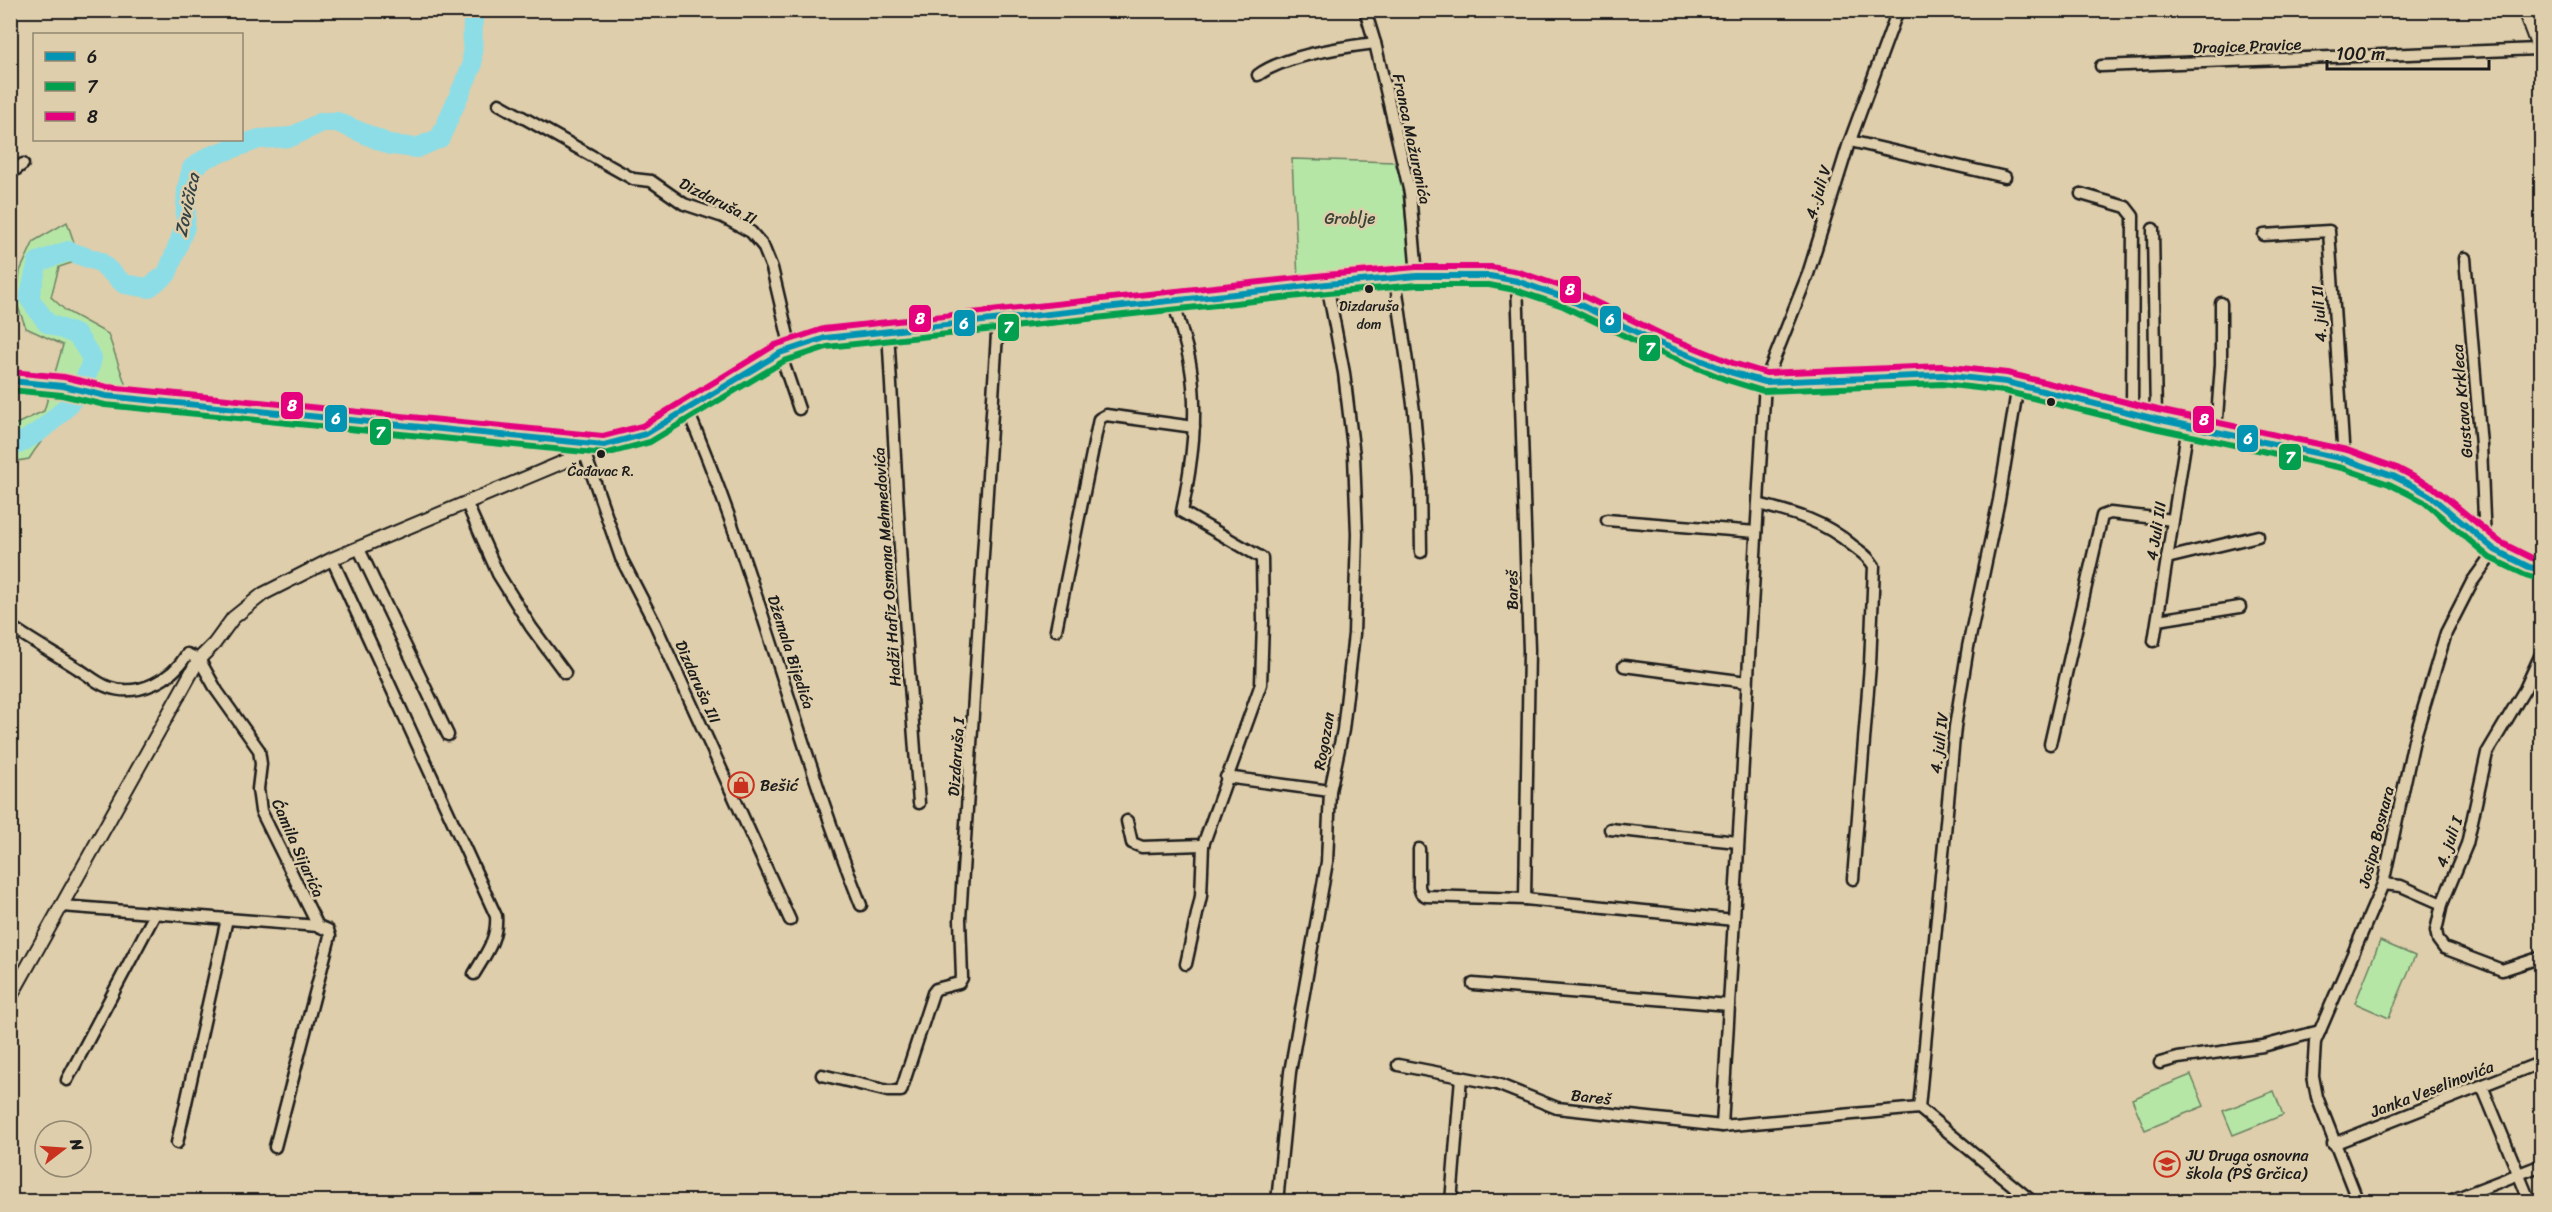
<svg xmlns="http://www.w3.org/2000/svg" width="2552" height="1212" font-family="Sriracha,sans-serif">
	<rect width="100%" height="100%" fill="#dfceab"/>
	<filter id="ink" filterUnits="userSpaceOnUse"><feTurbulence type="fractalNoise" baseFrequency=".0167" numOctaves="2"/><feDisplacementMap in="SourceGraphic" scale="12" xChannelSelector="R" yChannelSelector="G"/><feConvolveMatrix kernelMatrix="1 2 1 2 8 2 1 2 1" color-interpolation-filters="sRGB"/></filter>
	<g filter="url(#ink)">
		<g fill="#b6e6a6" stroke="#698161" stroke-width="1.5">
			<path d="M1292,159L1395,162L1402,185L1411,267L1298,279Z"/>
			<path d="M67,222L80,260L59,267L51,297L66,311L108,334L127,389L101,384C74,408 48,428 29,459L11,462L10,427L44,411L63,345L26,328L16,302L20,271L34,241Z"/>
			<path d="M2380,941L2415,956L2389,1018L2355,1003Z"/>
			<path d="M2191,1075L2204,1106L2145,1130L2132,1099Z"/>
			<path d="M2274,1091L2283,1115L2233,1135L2223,1111Z"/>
		</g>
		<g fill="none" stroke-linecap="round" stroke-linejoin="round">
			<path stroke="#8ddde7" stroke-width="20" d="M10,448C46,432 84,398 92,358L77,335L47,323L29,298L38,262L68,251L100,262L124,284L148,288L167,274L185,227L187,188L192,168L208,157L259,139L291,137L322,122H337L391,145L417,148L440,138L472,66L473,16L478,10"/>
			<g stroke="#1c1c1c" stroke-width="15">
				<g id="minor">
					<path d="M1365,10L1375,43L1410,193L1417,276"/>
					<path d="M2101,66L2538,49"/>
					<path d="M1258,75C1284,56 1342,47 1375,43"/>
					<path d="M499,104L633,179L651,181L684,204L723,217L751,232L763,246L772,268L791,349"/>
					<path d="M1850,141L2005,177"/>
					<path d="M10,174L23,164"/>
					<path d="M2081,194L2126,207L2133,216L2132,414"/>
					<path d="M2153,229L2156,419"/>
					<path d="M2264,235L2329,231L2344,459"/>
					<path d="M2465,258L2481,445L2485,543"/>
					<path d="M1395,278L1414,411L1420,480L1421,552"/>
					<path d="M1517,281L1529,650L1525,899L1734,920"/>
					<path d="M1173,299C1178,320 1186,342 1190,363C1199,413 1192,463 1182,512L1262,558L1263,622L1261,684L1203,845L1201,896L1186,964"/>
					<path d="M888,330L901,566L919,803"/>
					<path d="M780,353L799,409"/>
					<path d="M687,409C757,571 796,742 861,905"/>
					<path d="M2216,431L2221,364V303"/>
					<path d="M585,454L621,558L655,624L790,920"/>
					<path d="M467,504L498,574L531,627L565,673"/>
					<path d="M1758,504C1794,513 1824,521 1853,546C1861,552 1869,557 1874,566L1870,665L1853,879"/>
					<path d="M1607,520L1756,532"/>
					<path d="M359,549L448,735"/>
					<path d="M2167,558L2258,536"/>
					<path d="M332,559L496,916C498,939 485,955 474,974"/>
					<path d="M2158,620L2240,607"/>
					<path d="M10,626C32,641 55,654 77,668C87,674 98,684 108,687C138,698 173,679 187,654L199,659L217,691L259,750L261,764L258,789L261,811L318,926"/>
					<path d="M1056,630L1099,419L1106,415L1194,427"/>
					<path d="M2154,641L2188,426"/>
					<path d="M2542,652L2525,689L2487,753L2467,844L2442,904L2436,931L2438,940L2444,948L2502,970L2542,957"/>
					<path d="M1624,666L1747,682"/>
					<path d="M2050,744L2102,516L2110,513L2173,520"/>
					<path d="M1226,777L1330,791"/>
					<path d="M1127,821L1132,843L1142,847L1203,845"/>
					<path d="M1610,829L1738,842"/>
					<path d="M1419,849V887L1421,893L1426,896L1525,899"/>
					<path d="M2383,884L2401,886L2442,904"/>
					<path d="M62,906L318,926L328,930L330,936L275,1147"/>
					<path d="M1473,984L1729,1005"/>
					<path d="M2160,1063L2178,1058L2263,1046L2320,1031"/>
					<path d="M1398,1065L1497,1084L1557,1108L1722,1126L1919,1108"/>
					<path d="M822,1075L888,1091H901L933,993L936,989L959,983L962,978L960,919L998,318"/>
					<path d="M67,1080L155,914"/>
					<path d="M2482,1086L2530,1202"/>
					<path d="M1919,1108L1955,727L1968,647L1999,500L2018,385"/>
					<path d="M1919,1108L2033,1202"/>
					<path d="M1722,1126L1765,382L1808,274L1848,146L1898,10"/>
					<path d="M177,1143L227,919"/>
					<path d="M2333,1144L2542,1062"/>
					<path d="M1277,1202L1290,1072L1327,862L1330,791L1343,730L1354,634L1357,534L1354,456L1344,373L1327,284"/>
					<path d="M1451,1202L1461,1077"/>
					<path d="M2358,1202L2317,1097L2313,1076L2315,1042L2383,884L2414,740L2446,633L2472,582L2495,550"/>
					<path d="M2447,1202L2542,1165"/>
				</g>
			</g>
			<g stroke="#1c1c1c" stroke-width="16">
				<g id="tertiary">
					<path d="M2524,10L2542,58"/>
					<path d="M10,381L63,386L106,396L604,445"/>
					<path d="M10,998L199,659L214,644L233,618L263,594L332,559L604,445L646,434L780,353L825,338L888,330L1327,284L1417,276H1490L1517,281L1566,298L1659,343L1730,372L1765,382L1942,375L2006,382L2156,419L2344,459L2393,476L2413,486L2429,495L2495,550L2529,567L2542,570"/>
				</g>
			</g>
			<use href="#minor" stroke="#dfceab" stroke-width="10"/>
			<use href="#tertiary" stroke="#dfceab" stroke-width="12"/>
			<g stroke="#dfceab" stroke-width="10">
				<path id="bus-1" d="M10,381L63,386L106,396L604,445L646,434L780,353L825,338L1327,284L1417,276H1490L1517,281L1566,298L1659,343L1730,372L1765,382L1942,375L2006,382L2156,419L2344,459L2393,476L2413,486L2429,495L2495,550L2529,567L2542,570"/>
			</g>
			<g stroke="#dfceab" stroke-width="10">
				<path id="bus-2" d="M10,390L62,395L105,405L605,454L650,442L784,361L827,347L1328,293L1417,285H1489L1515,290L1563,306L1656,351L1727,380L1763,391L1942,384L2004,391L2154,428L2342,468L2389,484L2409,494L2424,502L2490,558L2526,575L2540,579"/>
			</g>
			<g stroke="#dfceab" stroke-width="10">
				<path id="bus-3" d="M11,372L64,377L107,387L603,436L642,426L775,345L823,329L1326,275L1416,267H1491L1519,272L1569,289L1663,335L1733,363L1766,373L1942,366L2007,373L2158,410L2347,450L2397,468L2433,487L2500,542L2532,558L2542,561"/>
			</g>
			<use href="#bus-1" stroke="#0494b3" stroke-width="6"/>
			<use href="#bus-2" stroke="#019f4e" stroke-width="6"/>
			<use href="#bus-3" stroke="#e5007d" stroke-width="6"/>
		</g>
	</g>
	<defs>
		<g id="shop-ring" transform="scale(1.35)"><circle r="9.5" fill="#dfceab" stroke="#c8321e" stroke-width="1.5"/><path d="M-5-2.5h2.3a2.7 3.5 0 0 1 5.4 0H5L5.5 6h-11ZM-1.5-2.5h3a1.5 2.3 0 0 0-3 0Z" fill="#c8321e"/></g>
		<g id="school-ring" transform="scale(1.35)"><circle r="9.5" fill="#dfceab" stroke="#c8321e" stroke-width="1.5"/><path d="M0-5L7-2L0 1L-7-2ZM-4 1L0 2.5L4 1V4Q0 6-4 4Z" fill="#c8321e"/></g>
	</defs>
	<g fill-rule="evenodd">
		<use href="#shop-ring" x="741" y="785"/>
		<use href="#school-ring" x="2167" y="1164"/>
	</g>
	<g fill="#1c1c1c" stroke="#dfceab" stroke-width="2">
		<circle cx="1369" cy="289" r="5"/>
		<circle cx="2051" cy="402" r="5"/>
		<circle cx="601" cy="454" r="5"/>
	</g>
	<g text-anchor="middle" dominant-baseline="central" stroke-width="5" stroke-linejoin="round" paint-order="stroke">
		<g font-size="14" fill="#1c1c1c" stroke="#dfceab">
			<text x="1369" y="306">Dizdaruša<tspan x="1369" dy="18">dom</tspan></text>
			<text x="601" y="471">Čađavac R.</text>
		</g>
		<g font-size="16" fill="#1c1c1c" stroke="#dfceab">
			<text transform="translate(2247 46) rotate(-2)">Dragice Pravice</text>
			<text transform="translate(1412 139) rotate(78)">Franca Mažuranića</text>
			<text transform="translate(1818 192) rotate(-73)">4. juli V</text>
			<text transform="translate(718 201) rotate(27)">Dizdaruša II</text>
			<text transform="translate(2319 314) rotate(-94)">4. juli II</text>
			<text transform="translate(2462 401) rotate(-95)">Gustava Krkleca</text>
			<text transform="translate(2156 531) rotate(-81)">4 Juli III</text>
			<text transform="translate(887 567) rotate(-94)">Hadži Hafiz Osmana Mehmedovića</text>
			<text transform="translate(1512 590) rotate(-91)">Bareš</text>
			<text transform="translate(791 652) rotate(72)">Džemala Bijedića</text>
			<text transform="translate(698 682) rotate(66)">Dizdaruša III</text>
			<text transform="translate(1324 741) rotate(-80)">Rogozan</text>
			<text transform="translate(1939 743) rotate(-83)">4. juli IV</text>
			<text transform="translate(956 757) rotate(-86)">Dizdaruša I</text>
			<text transform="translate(2376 837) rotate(-76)">Josipa Bosnara</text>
			<text transform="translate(2449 842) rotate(-71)">4. juli I</text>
			<text transform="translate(298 848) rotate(66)">Ćamila Sijarića</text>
			<text transform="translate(2432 1089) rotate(-21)">Janka Veselinovića</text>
			<text transform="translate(1591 1097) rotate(6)">Bareš</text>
		</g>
		<g font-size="16" fill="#3b4438" stroke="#dfceab">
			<text x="1350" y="218">Groblje</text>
		</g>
		<g font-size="16" fill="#1c1c1c" stroke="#dfceab" text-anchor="start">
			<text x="760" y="785">Bešić</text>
			<text x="2186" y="1155">JU Druga osnovna<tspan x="2186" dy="18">škola (PŠ Grčica)</tspan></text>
		</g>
		<g font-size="18" font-style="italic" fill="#334345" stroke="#dfceab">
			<text transform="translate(187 205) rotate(-78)">Zovičica</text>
		</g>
	</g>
	<g stroke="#dfceab" stroke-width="2">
		<rect x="1559" y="275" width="23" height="29" rx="6" fill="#e5007d"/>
		<rect x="908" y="304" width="24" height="29" rx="6" fill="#e5007d"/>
		<rect x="1599" y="305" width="23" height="29" rx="6" fill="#0494b3"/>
		<rect x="953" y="309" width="23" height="28" rx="6" fill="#0494b3"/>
		<rect x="997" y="313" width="23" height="29" rx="6" fill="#019f4e"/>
		<rect x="1638" y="334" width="23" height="28" rx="6" fill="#019f4e"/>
		<rect x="280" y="391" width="24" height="29" rx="6" fill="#e5007d"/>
		<rect x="324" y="404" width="24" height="29" rx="6" fill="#0494b3"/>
		<rect x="2192" y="405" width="23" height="29" rx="6" fill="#e5007d"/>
		<rect x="369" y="418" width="23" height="28" rx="6" fill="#019f4e"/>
		<rect x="2236" y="424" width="23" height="29" rx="6" fill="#0494b3"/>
		<rect x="2278" y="443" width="24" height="28" rx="6" fill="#019f4e"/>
	</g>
	<g font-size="16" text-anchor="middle" font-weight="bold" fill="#fff">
		<text x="1570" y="295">8</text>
		<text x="920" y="324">8</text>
		<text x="1610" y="325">6</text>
		<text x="964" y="329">6</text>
		<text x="1008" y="333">7</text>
		<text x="1650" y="354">7</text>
		<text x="292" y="411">8</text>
		<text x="336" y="424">6</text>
		<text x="2204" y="425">8</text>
		<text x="380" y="438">7</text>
		<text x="2248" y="444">6</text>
		<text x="2290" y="463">7</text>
	</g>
	<rect width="2552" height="1212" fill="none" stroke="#dfceab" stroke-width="36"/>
	<rect x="18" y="18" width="2516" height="1176" fill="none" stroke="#1c1c1c" stroke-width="2" filter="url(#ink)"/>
	<rect x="33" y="33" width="210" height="108" fill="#dfceab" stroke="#918772" stroke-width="1.5"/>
	<rect x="45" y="52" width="30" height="9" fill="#0494b3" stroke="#918772" stroke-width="1.5"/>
	<text x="87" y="63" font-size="18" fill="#1c1c1c">6</text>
	<rect x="45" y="82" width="30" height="9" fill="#019f4e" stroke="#918772" stroke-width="1.5"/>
	<text x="87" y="93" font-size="18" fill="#1c1c1c">7</text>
	<rect x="45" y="112" width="30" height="9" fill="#e5007d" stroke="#918772" stroke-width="1.5"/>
	<text x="87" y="123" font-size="18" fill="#1c1c1c">8</text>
	<g transform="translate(63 1149) rotate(73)"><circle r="28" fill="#dfceab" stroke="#918772" stroke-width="1.5"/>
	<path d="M0-4.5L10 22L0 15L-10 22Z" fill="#c8321e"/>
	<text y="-9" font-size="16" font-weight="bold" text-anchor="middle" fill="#1c1c1c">N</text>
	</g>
	<path d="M2327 60v9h162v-9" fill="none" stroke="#1c1c1c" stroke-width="3"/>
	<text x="2336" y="60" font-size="18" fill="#1c1c1c" stroke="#dfceab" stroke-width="4.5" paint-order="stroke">100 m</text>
</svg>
